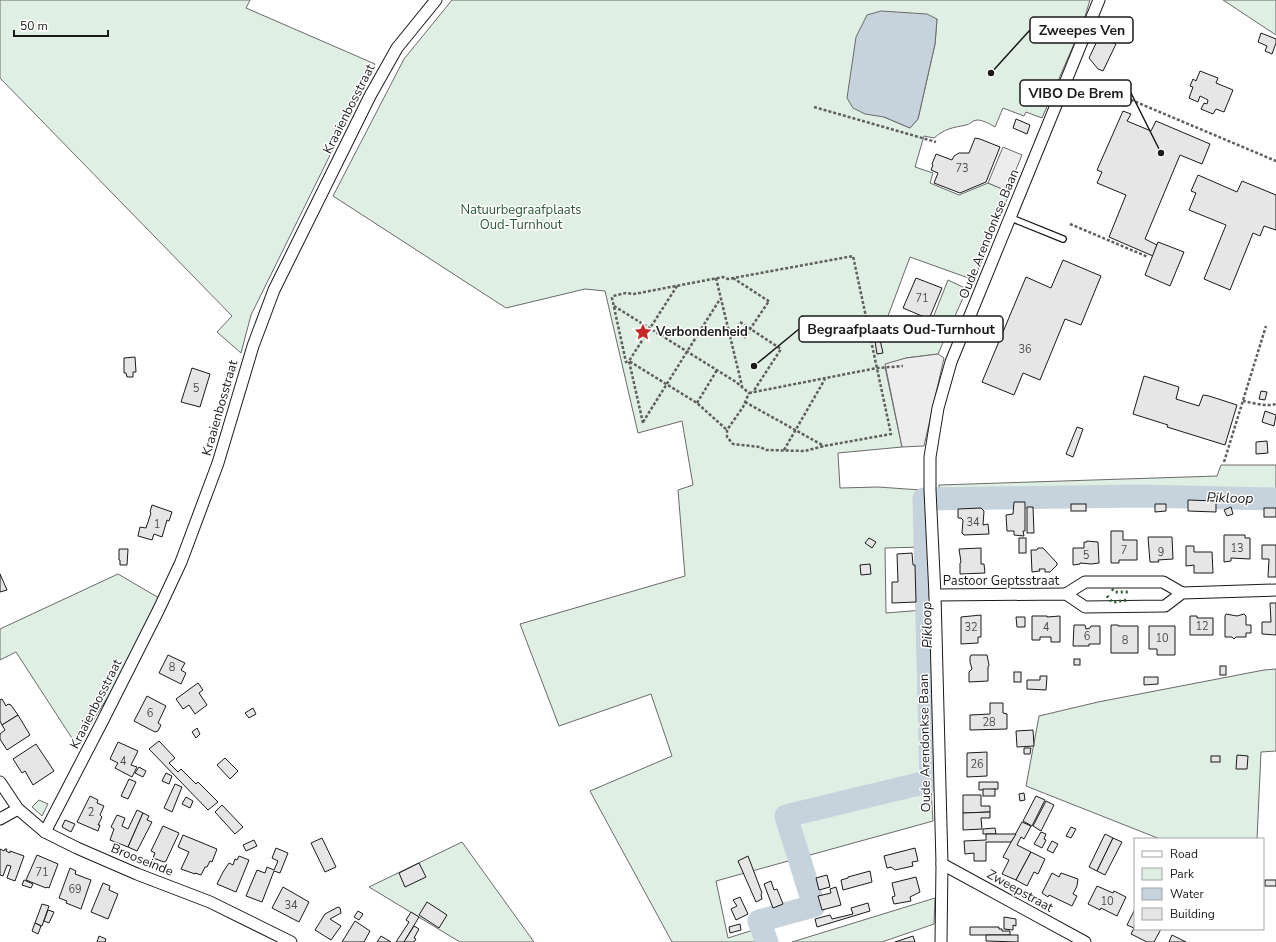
<svg xmlns="http://www.w3.org/2000/svg" width="1276" height="942" font-family="'Nunito Sans',sans-serif">
	<rect width="100%" height="100%" fill="#fff"/>
	<g fill="#e0efe3" stroke="#6a6a6a" fill-rule="evenodd">
		<path d="M0,0H250L246,8L375,64L251,315L241,353L217,332L232,316L0,78Z"/>
		<path d="M452,0H1090L1083,23L1042,118L1026,112L1024,116L1003,108L995,127C990,124 983,120 977,120C972,120 970,125 966,125C952,128 946,128 934,138L924,136L915,167L933,173L930,183L959,195L988,183L1010,192L974,280L910,257L885,324L925,338L948,280L967,289L938,354L906,358L885,367L902,447L838,453L840,488L878,487L921,490L923,547L885,548L886,613L923,610L926,772L931,789L933,821L716,881L728,938L766,926L772,942H672L590,791L672,756L651,694L559,726L520,624L685,576L678,490L693,485L682,421L638,433L605,291L585,289L506,308L333,196L404,59ZM937,19L935,44L918,119L910,128L884,117Z"/>
		<path d="M1223,0H1276V35Z"/>
		<path d="M1221,465H1276V500L1139,496L939,499V485L1217,476Z"/>
		<path d="M118,574L159,598L121,676L77,746L16,652L0,660V629Z"/>
		<path d="M1276,669V751L1261,752L1257,839H1160L1026,786L1039,716L1098,702L1264,670Z"/>
		<path d="M39,800L48,804L42,816L32,807Z"/>
		<path d="M462,842L534,942H460L369,887Z"/>
		<path d="M935,898L934,924L882,942H792Z"/>
	</g>
	<g fill="#ededed" stroke="#6a6a6a">
		<path d="M1003,147L1022,155L1007,191L988,183Z"/>
		<path d="M938,354L944,358L924,446L902,447L885,364L906,358Z"/>
	</g>
	<path fill="#c6d2dc" stroke="#6a6a6a" d="M881,11L927,14L937,19L935,44L918,119L910,128L884,117L865,114L853,108L847,98L856,37L867,15Z"/>
	<g fill="none" stroke-linecap="round" stroke-linejoin="round">
		<path stroke="#c6d2dc" stroke-width="23" d="M767,942L759,921L814,906L786,816L931,781L924,499L1139,496L1276,499"/>
	</g>
	<g fill="#e6e6e6" stroke="#1a1a1a">
		<path d="M1261,33L1276,39V43L1272,54L1265,51L1267,46L1258,42Z"/>
		<path d="M1099,37L1116,44L1103,71L1098,69L1089,58Z"/>
		<path d="M1200,71L1218,78L1216,83L1233,90L1224,112L1216,109L1213,114L1201,109L1204,103L1207,104L1208,100L1200,96L1198,102L1189,98L1193,87L1190,86L1193,79L1196,81Z"/>
		<path d="M1123,111L1131,114L1127,121L1151,131L1156,121L1210,144L1202,164L1180,155L1145,239L1157,245L1153,256L1109,237L1126,195L1097,183L1102,172L1097,170Z"/>
		<path d="M1016,119L1030,125L1027,134L1013,128Z"/>
		<path d="M975,138L980,139L1000,147L986,182L960,193L934,183L938,173L931,170L933,165L932,164L936,154L952,160L954,156L959,153H969Z"/>
		<path d="M1198,175L1237,192L1242,181L1276,195V230L1264,226L1260,236L1253,233L1230,290L1204,279L1226,225L1189,210L1196,193L1191,191Z"/>
		<path d="M1158,242L1184,252L1170,286L1145,275Z"/>
		<path d="M1063,260L1101,276L1081,325L1065,319L1040,380L1023,373L1014,395L982,382L1026,277L1051,288Z"/>
		<path d="M916,278L942,288L929,319L903,308Z"/>
		<path d="M880,340L883,353L877,354L875,341Z"/>
		<path d="M135,357L136,372H133V377H127L126,373H124V358Z"/>
		<path d="M192,368L210,374L200,407L181,402Z"/>
		<path d="M1144,376L1179,387L1176,399L1199,406L1203,395L1209,396L1237,405L1225,445L1167,427L1168,425L1133,414Z"/>
		<path d="M1261,391L1267,392L1265,400L1259,399Z"/>
		<path d="M1265,411L1276,415L1274,426L1262,422Z"/>
		<path d="M1077,427L1083,429L1073,457L1066,454Z"/>
		<path d="M1267,441L1268,453L1256,454V442Z"/>
		<path d="M1188,500L1216,501V512L1188,511Z"/>
		<path d="M1014,502H1025V531H1023L1024,536L1014,535V531H1007L1006,515L1013,514Z"/>
		<rect x="1071" y="504" width="15" height="7"/>
		<path d="M1155,504H1166V511L1155,512Z"/>
		<path d="M152,505L172,512L169,521L167,520L162,537L154,534L152,540L138,536L140,527L146,528L151,513L150,512Z"/>
		<path d="M1027,507H1033L1034,533H1027Z"/>
		<path d="M1231,507L1233,514L1227,516L1224,510Z"/>
		<path d="M981,508L984,511L983,525L988,524L989,534L964,535L962,533L963,520L961,518H958V509Z"/>
		<rect x="1264" y="508" width="12" height="9"/>
		<path d="M1111,531H1123V540H1137V560H1119V563H1111Z"/>
		<path d="M1224,535H1245V538H1250V559L1231,558V561L1224,562Z"/>
		<path d="M1148,537H1172L1173,559L1158,560L1159,562H1150Z"/>
		<path d="M869,538L876,542L872,548L865,543Z"/>
		<rect x="1019" y="538" width="7" height="15"/>
		<path d="M1087,541L1098,542L1099,563L1091,564L1080,563V564L1073,565V548H1084V542H1087Z"/>
		<path d="M1262,545H1276V577H1268L1269,559H1262Z"/>
		<path d="M1186,546H1194V552H1212L1213,573H1194V565L1186,566Z"/>
		<path d="M981,548V564H984L985,573L960,574V563L961,562L959,549Z"/>
		<path d="M1038,548H1043L1057,563V565L1050,572H1045V569H1039L1040,571L1032,572L1031,550H1037Z"/>
		<path d="M119,549H128L127,565H120V560H119Z"/>
		<path d="M912,553L913,565H915L916,602L892,603V582H898L897,554Z"/>
		<path d="M870,564L871,574L861,575L860,565Z"/>
		<path d="M0,574L7,590L0,592Z"/>
		<path d="M1270,603H1276V635L1262,634V622H1271Z"/>
		<path d="M1226,614L1237,616L1244,614L1246,616V625H1251V633H1246V637H1236L1234,639L1232,637H1225V616Z"/>
		<path d="M981,615V637H978V643L961,644V617Z"/>
		<path d="M1032,616H1047V617L1060,616V642H1051V637H1040V640H1032Z"/>
		<path d="M1190,616H1197V618H1213V635H1190Z"/>
		<path d="M1016,617H1025V627H1017Z"/>
		<path d="M1074,625H1085L1086,629L1090,628L1091,626H1100V644H1089V646H1073Z"/>
		<path d="M1111,625H1118V626H1138V653H1111Z"/>
		<path d="M1149,626H1175V655H1157V649H1149Z"/>
		<path d="M168,655L185,663L181,670L186,673L181,684L159,673Z"/>
		<path d="M971,655H987L989,665L988,667V681L969,682V672L972,669L970,662V657Z"/>
		<rect x="1074" y="659" width="6" height="6"/>
		<rect x="1220" y="666" width="6" height="9"/>
		<rect x="1014" y="672" width="7" height="10"/>
		<path d="M1040,676H1047L1046,690L1027,689V680H1040Z"/>
		<path d="M1144,677H1158V684L1144,685Z"/>
		<path d="M198,683L203,690L199,693L207,705L195,714L189,705L183,709L176,699Z"/>
		<path d="M147,696L166,706L158,723L161,725L158,731L155,732L134,721Z"/>
		<path d="M2,699L6,706L8,704L11,705L18,715L2,725L0,721V700Z"/>
		<path d="M990,703H1003V713L1007,714V729L970,730V715L990,714Z"/>
		<path d="M253,708L256,714L249,718L245,713Z"/>
		<path d="M18,715L30,735L7,750L0,739V734L5,730L2,725Z"/>
		<path d="M197,728L200,734L196,738L192,732Z"/>
		<path d="M1033,730L1034,746L1017,747L1016,731Z"/>
		<path d="M159,741L175,758L169,763L178,772L181,769L196,784L198,782L218,802L208,810L149,749Z"/>
		<path d="M118,742L138,751L131,765L137,767L132,777L115,768L118,763L110,759Z"/>
		<path d="M36,744L54,771L33,785L25,771L22,773L13,759Z"/>
		<path d="M1024,748H1031L1030,754H1024Z"/>
		<path d="M987,752V776L967,777V753Z"/>
		<path d="M1237,755L1248,756L1247,769H1236Z"/>
		<rect x="1211" y="756" width="9" height="6"/>
		<path d="M225,758L238,771L230,779L217,765Z"/>
		<path d="M139,767L146,771L143,777L135,773Z"/>
		<path d="M166,773L172,776L169,784L162,781Z"/>
		<path d="M129,779L136,782L128,799L121,796Z"/>
		<path d="M979,782H998V789L979,790Z"/>
		<path d="M175,784L182,787L172,812L164,808Z"/>
		<rect x="983" y="789" width="12" height="7"/>
		<path d="M1024,793L1025,800L1020,801L1019,794Z"/>
		<path d="M963,795H981V806H990V812L963,813Z"/>
		<path d="M90,796L98,800L97,803L104,806L100,815L102,817L98,825H100L98,831L77,822Z"/>
		<path d="M1036,796L1045,800L1032,826L1023,821Z"/>
		<path d="M186,797L193,801L190,808L182,804Z"/>
		<path d="M1046,801L1054,805L1041,831L1033,826Z"/>
		<path d="M222,805L243,827L235,834L215,812Z"/>
		<path d="M137,810L143,813L128,847L110,840L114,829L111,827L117,815L125,818L122,826L128,829Z"/>
		<path d="M990,812V818H981L982,829L963,830V813Z"/>
		<path d="M143,813L149,816L147,820L152,822L137,851L128,847Z"/>
		<path d="M65,820L75,824L71,832L62,827Z"/>
		<path d="M1022,822L1031,826L1024,839L1021,837L1017,845L1031,852L1016,880L1002,874L1009,860L1003,857Z"/>
		<path d="M163,826L179,833L166,861L164,862L153,858L155,853L151,851Z"/>
		<path d="M1071,827L1076,829L1071,838L1066,836Z"/>
		<path d="M995,828L996,834H983V829Z"/>
		<path d="M1041,832L1046,834L1044,839L1046,840L1042,848L1034,844Z"/>
		<path d="M986,834H1016L1011,842H986V861H974V853L965,854L964,841L986,840Z"/>
		<path d="M1105,834L1113,838L1097,871L1089,867Z"/>
		<path d="M183,835L217,849L212,862L210,861L207,867H205L201,875L195,873V874L181,869L189,852L178,847Z"/>
		<path d="M322,838L336,867L325,872L311,843Z"/>
		<path d="M1113,838L1122,842L1105,875L1097,871Z"/>
		<path d="M254,840L257,846L246,851L243,845Z"/>
		<path d="M1052,841L1058,844L1053,853L1047,850Z"/>
		<path d="M276,848L288,853L280,873L274,871L262,902L246,896L257,870L265,873L267,867L274,870L278,861L272,858Z"/>
		<path d="M915,848L918,861L912,862L913,866L895,870L891,867L887,868L884,856Z"/>
		<path d="M0,849L4,851L5,849H7L6,851L10,853V851L24,856L15,881L7,878L11,866L7,865L3,876L0,875Z"/>
		<path d="M1031,852L1045,859L1038,874L1034,872L1027,886L1016,880Z"/>
		<path d="M37,855L58,864L49,888L47,887L46,888L26,880Z"/>
		<path d="M239,856L249,860L236,892L217,884L223,872L229,863L233,865L235,859L237,860Z"/>
		<path d="M748,856L762,893L761,894L762,899L756,902L738,861Z"/>
		<path d="M419,863L426,877L405,887L399,873Z"/>
		<path d="M70,868L76,871L75,874L91,880L81,909L66,903L67,901L59,898Z"/>
		<path d="M870,871L872,882L843,890L841,880L848,878V877Z"/>
		<path d="M1052,873L1059,877L1061,873L1078,879L1077,886L1073,894L1077,896L1072,906L1049,895L1048,897L1042,893Z"/>
		<path d="M827,875L830,887L819,890L816,878Z"/>
		<path d="M916,877L920,892L910,897L911,901L894,904L892,897L895,896L892,883Z"/>
		<path d="M24,880L33,884L31,888L22,885Z"/>
		<rect x="1265" y="880" width="11" height="6"/>
		<path d="M771,881L774,890L777,889L783,904L773,908L764,884Z"/>
		<path d="M103,883L110,886L109,890L118,894L108,919L91,912Z"/>
		<path d="M1097,886L1113,893L1114,891L1126,897L1117,916L1101,908L1100,910L1088,904Z"/>
		<path d="M283,887L309,902L299,922L272,908Z"/>
		<path d="M836,887L841,905L822,910L818,896L831,893L830,889Z"/>
		<path d="M740,897L748,914L736,920L731,909L737,906L733,900Z"/>
		<path d="M427,902L447,915L439,928L419,915Z"/>
		<path d="M868,903L870,911L817,927L815,919L830,915L832,919L853,914L851,908Z"/>
		<path d="M42,904L49,906L42,926L35,923Z"/>
		<path d="M338,907L340,908L341,913L330,919L341,926L331,940L315,930L325,914Z"/>
		<path d="M1135,909V929H1161L1154,942H1147L1131,934L1134,928L1127,925Z"/>
		<path d="M48,910L54,912L49,923L44,921Z"/>
		<path d="M358,911L363,914L359,920L354,917Z"/>
		<path d="M411,912L419,917L404,942H396L409,922L406,920Z"/>
		<path d="M1004,917L1016,919V926L1013,925V930L1004,929Z"/>
		<path d="M355,921L370,931L364,942H342Z"/>
		<path d="M35,923L41,926L38,934L32,931Z"/>
		<path d="M740,924L741,930L730,933L729,927Z"/>
		<path d="M414,926L419,929L414,938L416,939L414,942H404Z"/>
		<path d="M970,927H999V929H1002V931H1010V935H970Z"/>
		<path d="M986,935H1018V942L986,941Z"/>
		<path d="M1172,935L1186,942H1169Z"/>
		<path d="M99,936L106,939L105,942H97Z"/>
		<path d="M381,936L391,942H377Z"/>
		<path d="M913,936L915,942H895Z"/>
	</g>
	<g fill="none" stroke-linecap="round" stroke-linejoin="round">
		<g stroke="#1a1a1a" stroke-width="8">
			<path id="lane" d="M1011,218L1063,239"/>
		</g>
		<g stroke="#1a1a1a" stroke-width="13">
			<g id="street">
				<path d="M1066,594L1085,582H1163L1182,593"/>
				<path d="M935,595L1066,594L1085,607L1165,606L1182,593L1276,590"/>
				<path d="M0,782L18,809L45,832L77,848L137,874L210,902L291,942"/>
				<path d="M0,819L18,809"/>
				<path d="M45,832L101,724L159,609L181,562L218,463L253,346L274,290L370,96L397,48L436,0"/>
				<path d="M942,864L1085,942"/>
				<path d="M941,942L942,864L935,595L930,490V457L938,408L951,362L1099,0"/>
			</g>
		</g>
		<g stroke="#5f5f5f" stroke-width="2.5" stroke-dasharray="3 2" stroke-linecap="butt">
			<path d="M1117,94L1276,161"/>
			<path d="M814,107L936,142"/>
			<path d="M1070,224L1148,257"/>
			<path d="M716,278L742,386"/>
			<path d="M733,278L770,302"/>
			<path d="M677,286L629,361L697,403L727,430"/>
			<path d="M614,306L736,382L749,393"/>
			<path d="M740,322L781,349L753,392"/>
			<path d="M744,338L769,301"/>
			<path d="M749,393L877,368L903,366"/>
			<path d="M1243,401C1253,403 1266,407 1276,404"/>
			<path d="M745,402L824,446"/>
			<path d="M697,403L717,370"/>
			<path d="M643,422L720,299"/>
			<path d="M643,423L629,361L626,362L612,298L613,296L626,293L634,294L723,277L728,279L853,256L891,434L824,446L805,451L766,450L760,447L733,444L727,437V430L743,407L749,393"/>
			<path d="M784,450L825,379"/>
			<path d="M1224,462L1266,326"/>
		</g>
		<use href="#lane" stroke="#fff" stroke-width="5.5"/>
		<use href="#street" stroke="#fff" stroke-width="11"/>
		<g stroke="#2b5a34" stroke-width="3" stroke-dasharray="2 3" stroke-linecap="butt">
			<path d="M1112,589L1115,592H1128"/>
			<path d="M1107,596L1112,602C1118,602 1123,600 1129,600"/>
		</g>
	</g>
	<defs>
		<g id="sight-bare" transform="scale(1.38)"><path d="M0-6L1.8-2.2L6-1.7L2.9 1.2L3.7 5.4L0 3.3L-3.7 5.4L-2.9 1.2L-6-1.7L-1.8-2.2Z" fill="#c62828" stroke="#fff" stroke-width="2.5" paint-order="stroke"/></g>
	</defs>
	<g fill-rule="evenodd">
		<use href="#sight-bare" x="643" y="332"/>
	</g>
	<g text-anchor="middle" dominant-baseline="central" stroke-width="3" stroke-linejoin="round" paint-order="stroke">
		<g font-size="11" fill="#4d4d4d">
			<text x="962" y="168">73</text>
			<text x="922" y="298">71</text>
			<text x="1025" y="349">36</text>
			<text x="196" y="388">5</text>
			<text x="973" y="522">34</text>
			<text x="157" y="524">1</text>
			<text x="1237" y="548">13</text>
			<text x="1124" y="550">7</text>
			<text x="1161" y="552">9</text>
			<text x="1086" y="555">5</text>
			<text x="1202" y="626">12</text>
			<text x="971" y="627">32</text>
			<text x="1046" y="627">4</text>
			<text x="1087" y="636">6</text>
			<text x="1162" y="638">10</text>
			<text x="1125" y="640">8</text>
			<text x="172" y="667">8</text>
			<text x="150" y="713">6</text>
			<text x="989" y="722">28</text>
			<text x="123" y="761">4</text>
			<text x="977" y="764">26</text>
			<text x="91" y="812">2</text>
			<text x="42" y="872">71</text>
			<text x="75" y="889">69</text>
			<text x="1107" y="901">10</text>
			<text x="291" y="905">34</text>
		</g>
		<g font-size="13" fill="#1a1a1a" stroke="#fff">
			<text transform="translate(349 109) rotate(-63)">Kraaienbosstraat</text>
			<text transform="translate(989 234) rotate(-68)">Oude Arendonkse Baan</text>
			<text transform="translate(220 408) rotate(-74)">Kraaienbosstraat</text>
			<text x="1001" y="581">Pastoor Geptsstraat</text>
			<text transform="translate(96 704) rotate(-63)">Kraaienbosstraat</text>
			<text transform="translate(925 743) rotate(-91)">Oude Arendonkse Baan</text>
			<text transform="translate(142 860) rotate(22)">Brooseinde</text>
			<text transform="translate(1020 891) rotate(29)">Zweepstraat</text>
		</g>
		<g font-size="13" fill="#2b5a34" stroke="#fff">
			<text x="521" y="210">Natuurbegraafplaats<tspan x="521" dy="15">Oud-Turnhout</tspan></text>
		</g>
		<g font-size="13" font-weight="bold" fill="#1a1a1a" stroke="#fff" text-anchor="start">
			<text x="656" y="332">Verbondenheid</text>
		</g>
		<g font-size="14" font-style="italic" fill="#1a1a1a" stroke="#fff">
			<text transform="translate(1230 498) rotate(1)">Pikloop</text>
			<text transform="translate(927 625) rotate(-91)">Pikloop</text>
		</g>
	</g>
	<path fill="none" stroke="#1a1a1a" stroke-width="1.5" d="M991 73L1030 30M1161 153L1131 93M754 366L799 329"/>
	<g fill="#1a1a1a" stroke="#fff" stroke-width="1.5">
		<circle cx="991" cy="73" r="4"/>
		<circle cx="1161" cy="153" r="4"/>
		<circle cx="754" cy="366" r="4"/>
	</g>
	<g fill="#fff" stroke="#1a1a1a" stroke-width="1.5">
		<rect x="1030" y="17" width="103" height="26" rx="4"/>
		<rect x="1020" y="80" width="111" height="26" rx="4"/>
		<rect x="799" y="316" width="204" height="26" rx="4"/>
	</g>
	<g font-size="14" text-anchor="middle" font-weight="bold" fill="#1a1a1a">
		<text x="1082" y="35">Zweepes Ven</text>
		<text x="1076" y="98">VIBO De Brem</text>
		<text x="901" y="334">Begraafplaats Oud-Turnhout</text>
	</g>
	<rect x="1134" y="838" width="130" height="92" fill="#ffffff" stroke="#a3a3a3"/>
	<rect x="1142" y="851" width="20" height="6" fill="#ffffff" stroke="#a3a3a3"/>
	<text x="1170" y="858" font-size="12" fill="#1a1a1a">Road</text>
	<rect x="1142" y="868" width="20" height="12" fill="#e0efe3" stroke="#a3a3a3"/>
	<text x="1170" y="878" font-size="12" fill="#1a1a1a">Park</text>
	<rect x="1142" y="888" width="20" height="12" fill="#c6d2dc" stroke="#a3a3a3"/>
	<text x="1170" y="898" font-size="12" fill="#1a1a1a">Water</text>
	<rect x="1142" y="908" width="20" height="12" fill="#e6e6e6" stroke="#a3a3a3"/>
	<text x="1170" y="918" font-size="12" fill="#1a1a1a">Building</text>
	<path d="M14 30v6h94v-6" fill="none" stroke="#1a1a1a" stroke-width="2"/>
	<text x="20" y="30" font-size="12" fill="#1a1a1a" stroke="#ffffff" stroke-width="3" paint-order="stroke">50 m</text>
</svg>
